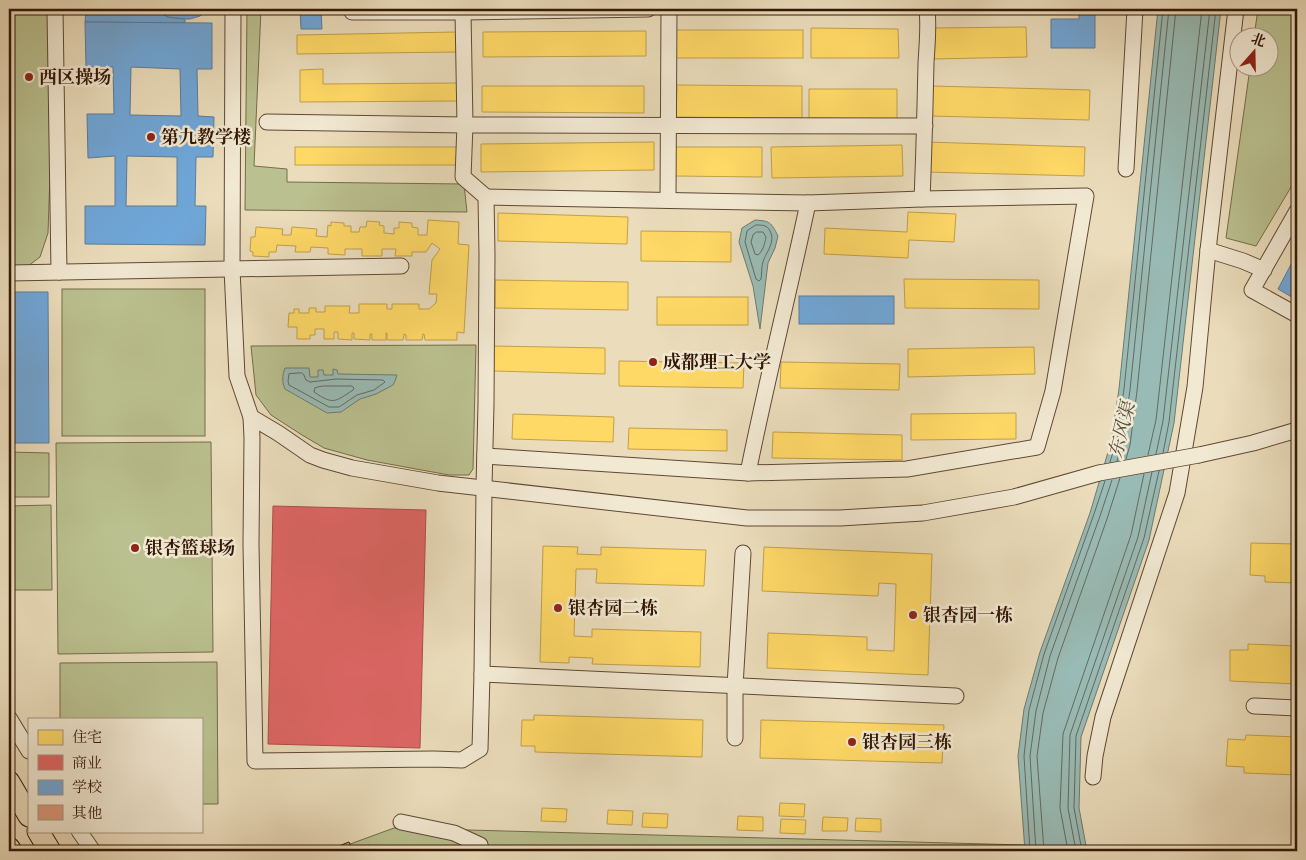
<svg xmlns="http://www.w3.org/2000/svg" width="1306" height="860" font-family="'IM FELL Double Pica','Noto Serif SC',serif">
	<rect width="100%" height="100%" fill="#ebddbc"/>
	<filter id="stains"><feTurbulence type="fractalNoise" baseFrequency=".004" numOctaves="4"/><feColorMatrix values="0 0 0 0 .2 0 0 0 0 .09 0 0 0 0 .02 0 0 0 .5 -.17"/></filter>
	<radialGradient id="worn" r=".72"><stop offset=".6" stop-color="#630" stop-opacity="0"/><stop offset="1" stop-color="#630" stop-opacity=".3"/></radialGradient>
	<g fill="#bac08f" stroke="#766c4a">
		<path d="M9,9H49L51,145L48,233L40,257L28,266L9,267Z"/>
		<path d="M247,9H261L254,166L287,169V182L464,184L467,212L245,210Z"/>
		<path d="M1258,9H1297V177L1256,246L1226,238L1250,68H1268V38L1254,37Z"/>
		<rect x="62" y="289" width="143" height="147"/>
		<path d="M476,345L473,469L469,475H449L367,460L324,448L302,435L271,415L256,395L251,346Z"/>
		<path d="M211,442L213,652L58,654L56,443Z"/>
		<path d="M9,452L49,453V497H9Z"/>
		<path d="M51,505L52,590H9V506Z"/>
		<path d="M217,662L218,804H201V719H60V663Z"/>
		<path d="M394,828L1024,845L1119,851H331Z"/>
	</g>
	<g fill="#99bbb5" stroke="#70796f">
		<path d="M1158,9H1221L1174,423L1149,540L1081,737L1079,808L1087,851H1025L1018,756L1024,709L1040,652L1090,513L1111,442L1119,389Z"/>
		<path d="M755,220C770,221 771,222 778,236L775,248L768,263L760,329L753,286L739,242L742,228Z"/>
		<path d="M285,368H309L310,377H318V370H323L324,375H333V369L337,370L338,374L397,375L395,381L393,385L376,394L360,399L341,412L327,413L285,389C282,382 282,376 285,368Z"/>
	</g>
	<g fill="#ffd966" stroke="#c29f49">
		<path d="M1026,27L1027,57L932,59V28Z"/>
		<path d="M811,28L898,29L899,58H811Z"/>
		<rect x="675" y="30" width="128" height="28"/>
		<path d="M646,31V56L483,57V32Z"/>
		<path d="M456,32V52L297,54V35Z"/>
		<path d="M323,69V84L457,83L458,101L300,102V70Z"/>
		<path d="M677,85L802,86V118L676,117Z"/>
		<path d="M482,86H644V113L482,112Z"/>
		<path d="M931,86L1090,90L1089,120L930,116Z"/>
		<path d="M809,89H897V119L809,118Z"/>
		<path d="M654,142V170L481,172V144Z"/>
		<path d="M926,142L1085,147L1084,176L925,172Z"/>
		<path d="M902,145L903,176L772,178L771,147Z"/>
		<rect x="295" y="147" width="163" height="18"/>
		<path d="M675,147H762V177L675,176Z"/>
		<path d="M908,212L956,214L954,242L909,240L908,258L824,254L825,228L907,232Z"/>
		<path d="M498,213L628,217L627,244L498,241Z"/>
		<path d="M428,220L459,222L458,244L469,245L464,333L457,332V340H425L424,334H423L422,340H406V335L404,334L403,340H387V333H386V340H372V334H370V340L354,339V333H352V340L338,339V332H334V339H324V329H315V335H310V339H297V327H288L289,313H294V309H299V313H309V308H316V312H325V306H350L349,313H359V304H387V309H392V304H419V309H429L436,303L437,294H429L432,260L440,249L432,243L426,252H412V256H395L396,249H382V256H362V249H345V255L328,254V248L311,247L310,252H295L296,246L277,245L276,252H269V257L253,256V252L250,251L251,237H255L256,227L283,229L282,235H291L292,227L317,229L316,236L327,237L328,225L331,226V222L344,223V226H351V232H359L360,227H366L367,221L380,222L379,225L384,226V233L394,234V228H399V222L412,223V227L418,228V235H427Z"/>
		<path d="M641,231L731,232V262L641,261Z"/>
		<path d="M904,279L1039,280V309L905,308Z"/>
		<path d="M495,280L628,282V310L495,308Z"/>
		<rect x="657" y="297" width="91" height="28"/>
		<path d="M493,346L605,348V374L493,371Z"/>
		<path d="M1034,347L1035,374L908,377V349Z"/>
		<path d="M619,361L744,363L743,388L619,386Z"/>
		<path d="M781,362L900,364L899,390L780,388Z"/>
		<path d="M1016,413V439L911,440V414Z"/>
		<path d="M513,414L614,417L613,442L512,439Z"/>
		<path d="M629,428L727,430V451L628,449Z"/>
		<path d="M773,432L902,435V460L772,458Z"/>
		<path d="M1251,543L1297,544V583L1265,582V576L1250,575Z"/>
		<path d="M543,546L578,547L577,554L601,555V547L706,550L704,586L596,583L597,569H576L574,636L592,637V629L701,632L700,667L592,664L593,658L569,657V663L540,662Z"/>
		<path d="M764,547L932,554L928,675L767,668L768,633L867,637V650L894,651L896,584L879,583L878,596L762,591Z"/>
		<path d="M1248,644L1297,646V684L1230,681V650H1248Z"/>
		<path d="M534,715L703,720L702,757L535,752V746H521L522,720H534Z"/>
		<path d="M761,720L944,725L942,763L760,758Z"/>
		<path d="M1246,735L1297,737V775L1244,773V767L1226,766L1228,739L1245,740Z"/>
		<path d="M780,803L805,804L804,817L779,816Z"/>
		<path d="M542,808L567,809L566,822L541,821Z"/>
		<path d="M608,810L633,811L632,825L607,824Z"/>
		<path d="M643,813L668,814L667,828L642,827Z"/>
		<path d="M738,816L763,817V831L737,830Z"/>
		<path d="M823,817L848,818L847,831H822Z"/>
		<path d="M856,818L881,819V832L855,831Z"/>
		<path d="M781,819L806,820L805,834L780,833Z"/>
	</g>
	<path fill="#e06666" stroke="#ac4e49" d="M273,506L426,510L420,748L268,744Z"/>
	<g fill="#6fa8dc" stroke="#5d7c9c" fill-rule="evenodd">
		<path d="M86,9H155L157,11L168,17L185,19V23L85,22Z"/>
		<path d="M155,9H209L200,16L190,19H185L168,17L157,11Z"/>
		<path d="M300,9H321L322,29H301Z"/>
		<path d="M1079,9H1095V48H1051V19H1079Z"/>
		<path d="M85,22L212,23V69H197L198,116L214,117L213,157H196L195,206H206L205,245L85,244V206H115V156L88,158L87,114H114L113,67H86ZM131,67L180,69L181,116L130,115ZM127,156L177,157V206H126Z"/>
		<path d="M1297,253V300L1278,289Z"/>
		<path d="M9,292H48L49,443H9Z"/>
		<rect x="799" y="296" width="95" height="28"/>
	</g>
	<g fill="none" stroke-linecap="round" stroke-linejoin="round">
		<g stroke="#66695e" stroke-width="1">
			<path d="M756,225C763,225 767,225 770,231C776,242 766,252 763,262C761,268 762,274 761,279L759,281L756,279L745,242L747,231Z"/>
			<path d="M757,232H763L766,237C765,243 763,251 758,255L755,254L751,242L753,235Z"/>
			<path d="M302,373L304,375L306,380L310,382L336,379L383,380L385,382L374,390L357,395L339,407H329L289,385L288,381L289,374Z"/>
			<path d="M323,386H352L354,388L353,390C335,402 333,405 314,392L315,388Z"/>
			<path d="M1163,453L1169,422L1216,9"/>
			<path d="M1156,454L1163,421L1210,9"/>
			<path d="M1148,455L1156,420L1202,9"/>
			<path d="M1126,459L1130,445L1137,391L1176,9"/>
			<path d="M1117,461L1122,444L1130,390L1169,9"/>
			<path d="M1110,462L1116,443L1124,389L1163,9"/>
			<path d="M1030,851L1024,756L1029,710L1044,654L1094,514L1105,481"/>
			<path d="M1036,851L1030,756L1036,711L1050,656L1100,516L1112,480"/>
			<path d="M1044,851L1037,756L1043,713L1058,658L1107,519L1120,478"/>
			<path d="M1068,851L1060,808L1063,734L1131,535L1144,474"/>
			<path d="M1076,851L1068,808L1070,735L1138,537L1152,472"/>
			<path d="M1082,851L1074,808L1076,736L1144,538L1159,471"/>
		</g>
	</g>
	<g fill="#dd997a" stroke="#321706">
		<path d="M349,842L353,851H326Z"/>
		<path d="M370,845L373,851H355Z"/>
	</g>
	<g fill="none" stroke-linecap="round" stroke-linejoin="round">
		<g stroke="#604834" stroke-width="17">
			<g id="minor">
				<path d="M55,9L59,272"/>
				<path d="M233,9L232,269L237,376L251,417L278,433L310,455L323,460L352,468L438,483L747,518H840L923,513L1014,497L1099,473"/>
				<path d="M352,9V12H463L648,9"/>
				<path d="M267,122L465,125L925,126"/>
				<path d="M1126,169L1135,9"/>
				<path d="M922,199C924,154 925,108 926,63C927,45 929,27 927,9"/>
				<path d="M668,200L669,9"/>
				<path d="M1297,211L1252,290L1297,315"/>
				<path d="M1208,250L1243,261L1264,270"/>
				<path d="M9,273L401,266"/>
				<path d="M251,417L252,438L251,544L255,761L434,759L462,760L480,749L482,674L484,487L486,404L487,255L486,197L463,177L465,125L463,12"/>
				<path d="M1199,455L1253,443L1297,430"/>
				<path d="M485,456L748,473L907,469L1037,447L1053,391L1086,196L922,199L808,203L486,197"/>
				<path d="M748,473C766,383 789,293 808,203"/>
				<path d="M482,674L956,696"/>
				<path d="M1254,706L1297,708"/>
				<path d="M9,718L29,751"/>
				<path d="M735,738V686L743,553"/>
				<path d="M1093,777L1095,756L1103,717L1177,493L1195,387L1208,250L1236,9"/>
				<path d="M401,822L454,833L480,845L481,851"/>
				<path d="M79,831L93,851"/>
			</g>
		</g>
		<g stroke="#321706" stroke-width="23">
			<g id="highway">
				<path d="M9,782L29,816"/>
				<path d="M38,831L50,851"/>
				<path d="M9,848L11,851"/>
			</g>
		</g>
		<use href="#minor" stroke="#f2e9d3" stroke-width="15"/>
		<use href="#highway" stroke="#ebddbc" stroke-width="21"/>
		<g stroke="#604834" stroke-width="17" stroke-linecap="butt">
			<path id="minor-bridge" d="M1099,473L1199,455"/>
		</g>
		<use href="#minor-bridge" stroke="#f2e9d3" stroke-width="15"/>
	</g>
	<g fill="#8f2418" stroke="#f2e9d3" stroke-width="2">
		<circle cx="29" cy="77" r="5"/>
		<circle cx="151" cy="137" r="5"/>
		<circle cx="653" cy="362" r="5"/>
		<circle cx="135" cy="548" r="5"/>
		<circle cx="558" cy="608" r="5"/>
		<circle cx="913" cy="615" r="5"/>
		<circle cx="852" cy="742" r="5"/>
	</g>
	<g text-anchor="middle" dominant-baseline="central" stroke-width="5" stroke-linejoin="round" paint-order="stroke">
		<g font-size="18" font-weight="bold" fill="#321706" stroke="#f2e9d3" text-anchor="start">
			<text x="39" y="77">西区操场</text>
			<text x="161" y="137">第九教学楼</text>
			<text x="663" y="362">成都理工大学</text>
			<text x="145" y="548">银杏篮球场</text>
			<text x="568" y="608">银杏园二栋</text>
			<text x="923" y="615">银杏园一栋</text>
			<text x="862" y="742">银杏园三栋</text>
		</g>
		<g font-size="19" font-style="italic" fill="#565043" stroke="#f2e9d3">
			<text transform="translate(1122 430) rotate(-76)">东风渠</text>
		</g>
	</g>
	<rect width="1306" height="860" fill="none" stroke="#ebddbc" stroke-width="30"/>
	<rect x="10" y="10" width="1286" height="840" fill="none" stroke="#321706" stroke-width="2.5"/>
	<rect x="15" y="15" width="1276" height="830" fill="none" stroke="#321706"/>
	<rect x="28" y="718" width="175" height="115" fill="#f2e9d3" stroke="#a59581"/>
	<rect x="38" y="730" width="25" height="15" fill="#ffd966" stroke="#a59581"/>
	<text x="72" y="742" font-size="15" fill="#321706">住宅</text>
	<rect x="38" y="755" width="25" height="15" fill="#e06666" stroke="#a59581"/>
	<text x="72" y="768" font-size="15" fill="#321706">商业</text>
	<rect x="38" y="780" width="25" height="15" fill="#6fa8dc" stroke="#a59581"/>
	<text x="72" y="792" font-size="15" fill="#321706">学校</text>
	<rect x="38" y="805" width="25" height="15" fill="#dd997a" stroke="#a59581"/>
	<text x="72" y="818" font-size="15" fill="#321706">其他</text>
	<g transform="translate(1254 52) rotate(20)"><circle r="24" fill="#f2e9d3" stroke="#a59581"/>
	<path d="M0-4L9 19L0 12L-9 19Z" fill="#8f2418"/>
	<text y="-8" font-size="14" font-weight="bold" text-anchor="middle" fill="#321706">北</text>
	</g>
	<rect width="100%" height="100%" filter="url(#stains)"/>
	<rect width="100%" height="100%" fill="url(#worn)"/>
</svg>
